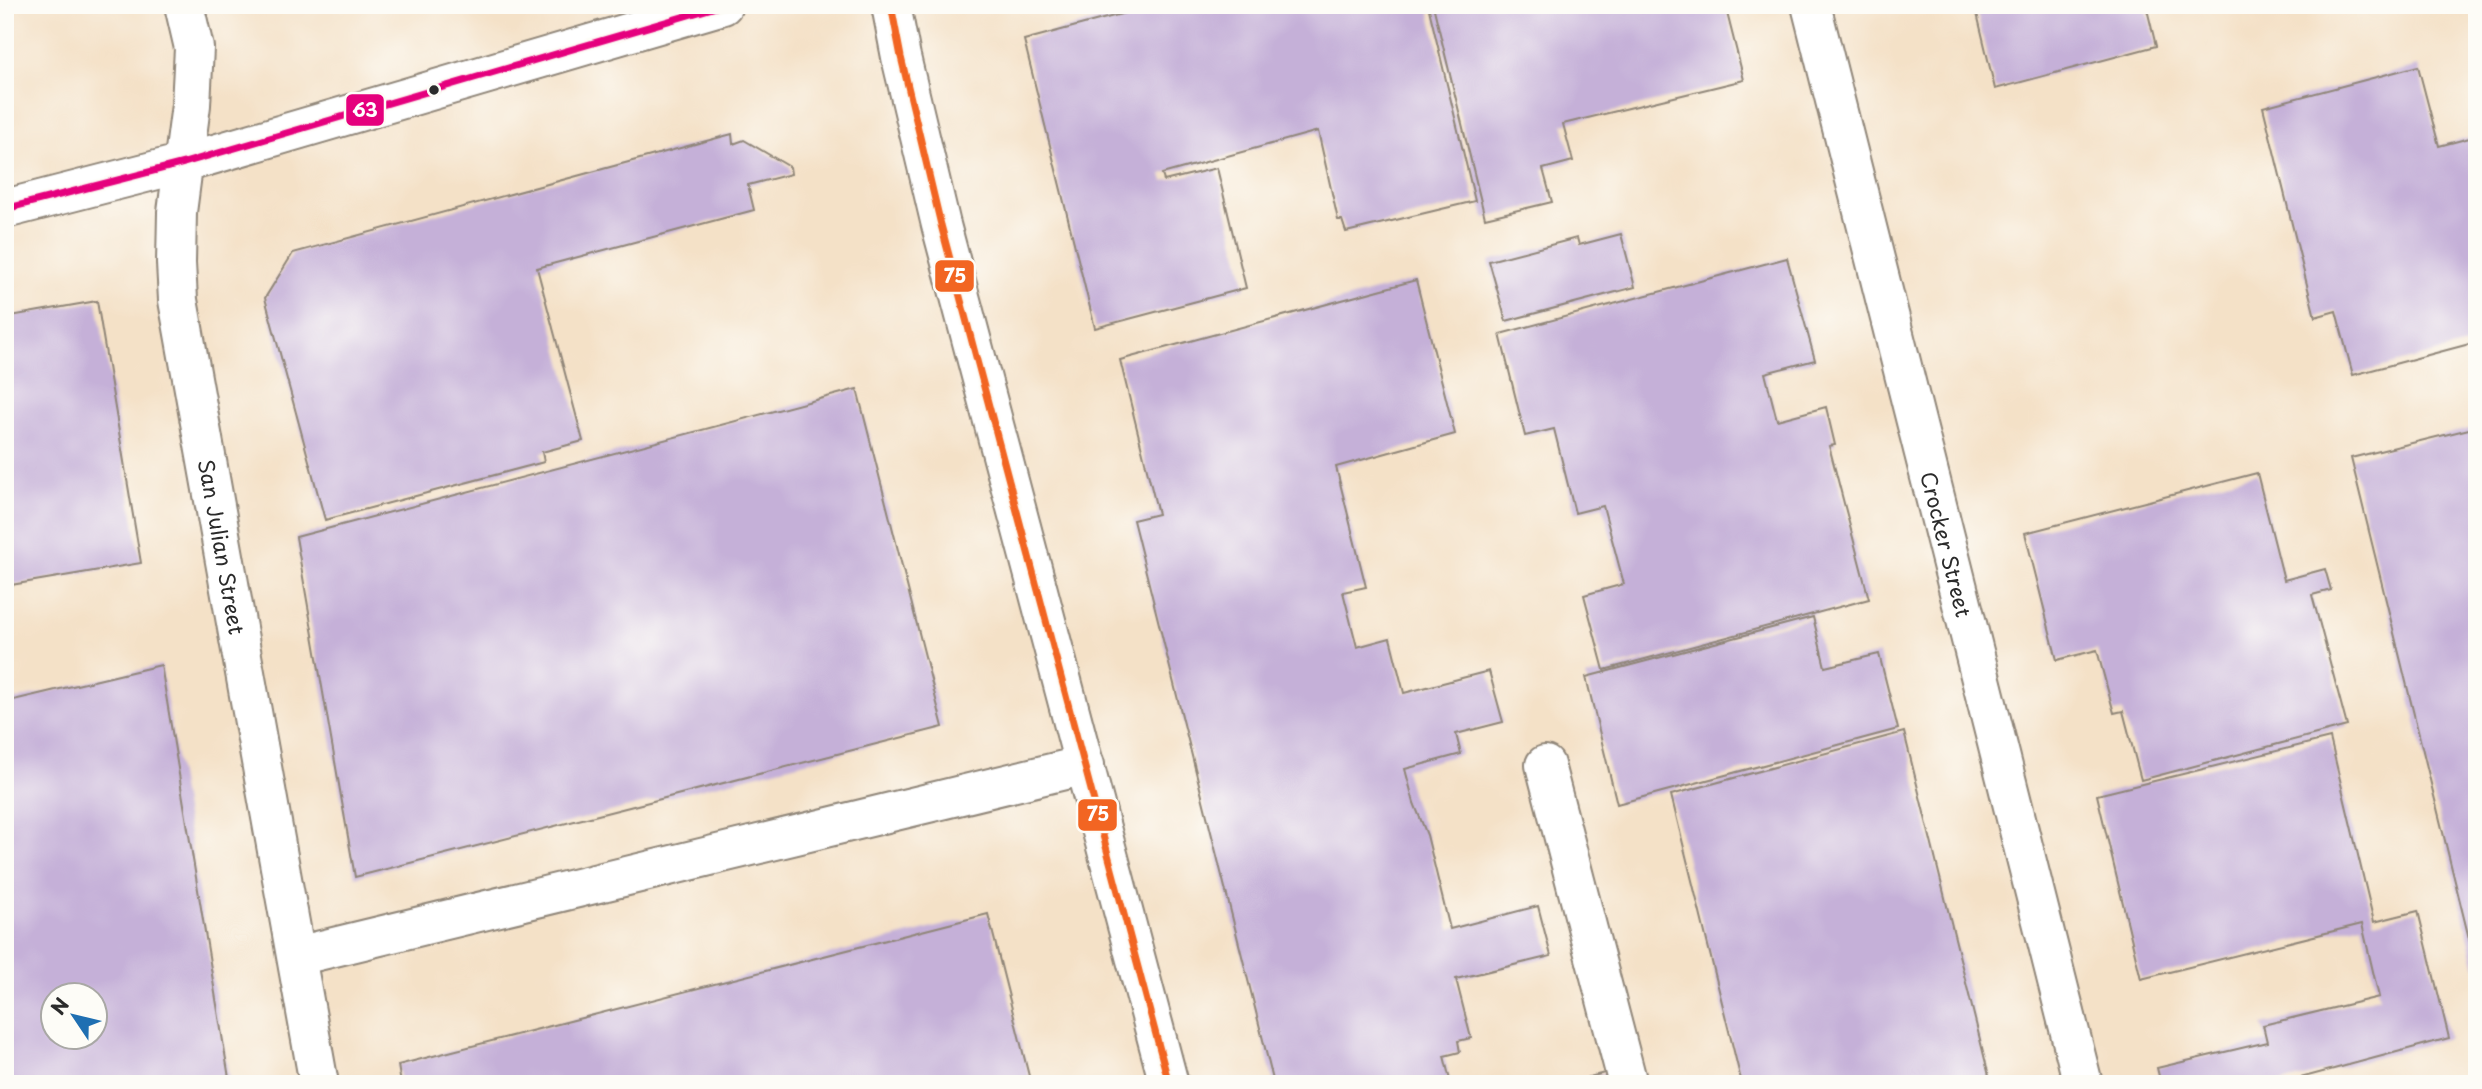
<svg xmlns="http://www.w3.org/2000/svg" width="2482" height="1089" font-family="'Playpen Sans',sans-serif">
	<rect width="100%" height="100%" fill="#fdfcf7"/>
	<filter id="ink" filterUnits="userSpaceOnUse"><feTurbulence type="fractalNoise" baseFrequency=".0143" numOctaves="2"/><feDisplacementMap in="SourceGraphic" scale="14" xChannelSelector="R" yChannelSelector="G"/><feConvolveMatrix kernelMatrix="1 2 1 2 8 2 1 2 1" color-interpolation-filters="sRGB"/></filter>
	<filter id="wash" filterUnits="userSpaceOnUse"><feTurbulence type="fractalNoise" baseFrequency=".00686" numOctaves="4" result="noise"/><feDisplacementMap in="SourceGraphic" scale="28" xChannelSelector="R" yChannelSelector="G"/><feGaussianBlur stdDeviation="1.57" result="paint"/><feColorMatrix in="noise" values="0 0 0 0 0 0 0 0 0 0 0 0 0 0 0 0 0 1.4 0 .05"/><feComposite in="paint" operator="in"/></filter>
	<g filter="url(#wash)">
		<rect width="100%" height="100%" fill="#f4e1c7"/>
		<g id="blocks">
			<g fill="#c5b0d8" fill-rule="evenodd">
				<path d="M1155,5H1428L1475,201L1346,232L1342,220H1338L1318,131L1162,174L1164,181L1217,168L1246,288L1095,328L1024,40Z"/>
				<path d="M1433,5H1725L1744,80L1563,124L1573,161L1543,169L1552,202L1485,218Z"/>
				<path d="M1975,5H2146L2156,46L1995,89Z"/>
				<path d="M2418,66L2439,146L2477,136V342L2353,375L2336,311L2315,317L2263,107Z"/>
				<path d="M732,134L733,144L744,140L790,167L791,174L748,185L754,210L537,268L583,441L542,452L544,462L325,520L265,298L293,253Z"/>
				<path d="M1621,234L1635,287L1506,321L1489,261L1577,238L1579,245Z"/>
				<path d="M1787,258L1815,360L1765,373L1777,420L1826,407L1835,445L1829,446L1869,599L1604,670L1584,595L1624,584L1603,506L1575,513L1554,429L1525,436L1500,334Z"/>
				<path d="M1416,280L1455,434L1336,467L1366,587L1343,592L1357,647L1390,638L1404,693L1489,671L1503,722L1456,734L1461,754L1405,769L1414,803L1427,835L1450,929L1538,906L1551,956L1456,979L1471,1038L1458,1041L1460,1052L1444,1056L1451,1084H1274L1133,520L1158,514L1120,360Z"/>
				<path d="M97,301L141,563L5,586V317Z"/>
				<path d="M857,389L943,727L355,877L296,537Z"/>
				<path d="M2477,427V967H2476L2351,458Z"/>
				<path d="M2257,473L2284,580L2325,569L2331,590L2312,595L2347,726L2141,780L2123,711L2114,713L2097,650L2057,660L2025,533Z"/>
				<path d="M1813,617L1825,667L1879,654L1898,729L1617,804L1586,677Z"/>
				<path d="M161,665L230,1084H5V702ZM52,995H94V1037H52Z"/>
				<path d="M1904,732L1991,1084H1742L1671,795Z"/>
				<path d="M2330,738L2374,922L2418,911L2449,1038L2278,1084H2161L2157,1068L2267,1042L2263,1025L2379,997L2362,924L2141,979L2097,795Z"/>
				<path d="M988,914L1031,1084H401L398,1065Z"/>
				<path d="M1612,1071L1615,1084H1567V1083Z"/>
			</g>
		</g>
	</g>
	<g filter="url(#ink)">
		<use href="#blocks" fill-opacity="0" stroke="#908679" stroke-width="2"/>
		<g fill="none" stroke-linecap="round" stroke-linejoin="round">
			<g stroke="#908679" stroke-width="42">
				<g id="minor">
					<path id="s1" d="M184,5L194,48L191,105L177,212L176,263L178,300L319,1084"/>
					<path id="s2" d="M1811,5L2083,1084"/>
					<path d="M1545,765L1628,1084"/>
					<path d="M297,956L1085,765"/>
				</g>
			</g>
			<g stroke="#908679" stroke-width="42">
				<g id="major">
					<path d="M891,5L901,57L941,225L1169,1084"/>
					<path d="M5,209L184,163L723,5"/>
				</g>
			</g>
			<use href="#minor" stroke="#fff" stroke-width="38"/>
			<use href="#major" stroke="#fff" stroke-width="38"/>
			<g stroke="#fdfcf7" stroke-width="12">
				<path id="bus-1" d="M5,209L184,163L723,5"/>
			</g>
			<g stroke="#fdfcf7" stroke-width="12">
				<path id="bus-2" d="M891,5L901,57L941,225L1169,1084"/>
			</g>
			<use href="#bus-1" stroke="#e5007d" stroke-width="7"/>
			<use href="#bus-2" stroke="#f26522" stroke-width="7"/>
		</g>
	</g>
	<circle fill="#2b2b2b" stroke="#fdfcf7" stroke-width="2.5" cx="434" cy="90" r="6"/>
	<g text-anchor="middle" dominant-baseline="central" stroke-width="6" stroke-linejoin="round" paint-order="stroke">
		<g font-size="21" fill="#2b2b2b" stroke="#fdfcf7">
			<text stroke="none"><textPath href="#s2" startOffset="556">Crocker Street</textPath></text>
			<text stroke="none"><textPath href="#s1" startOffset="548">San Julian Street</textPath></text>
		</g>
	</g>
	<g stroke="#fdfcf7" stroke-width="2.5">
		<rect x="345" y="93" width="40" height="34" rx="7" fill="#e5007d"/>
		<rect x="934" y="259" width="41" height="34" rx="7" fill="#f26522"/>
		<rect x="1077" y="798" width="41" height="34" rx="7" fill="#f26522"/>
	</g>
	<g font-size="19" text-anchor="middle" font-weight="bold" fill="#fff">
		<text x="365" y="117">63</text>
		<text x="955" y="283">75</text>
		<text x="1098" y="821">75</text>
	</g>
	<rect width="2482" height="1089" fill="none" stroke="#fdfcf7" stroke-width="28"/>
	<g transform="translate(74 1016) rotate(305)"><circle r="33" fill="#fdfcf7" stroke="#a9a8a5" stroke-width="2"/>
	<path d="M0-5L12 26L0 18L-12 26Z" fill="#1f6fb2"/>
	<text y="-10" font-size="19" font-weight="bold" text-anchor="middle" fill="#2b2b2b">N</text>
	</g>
</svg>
